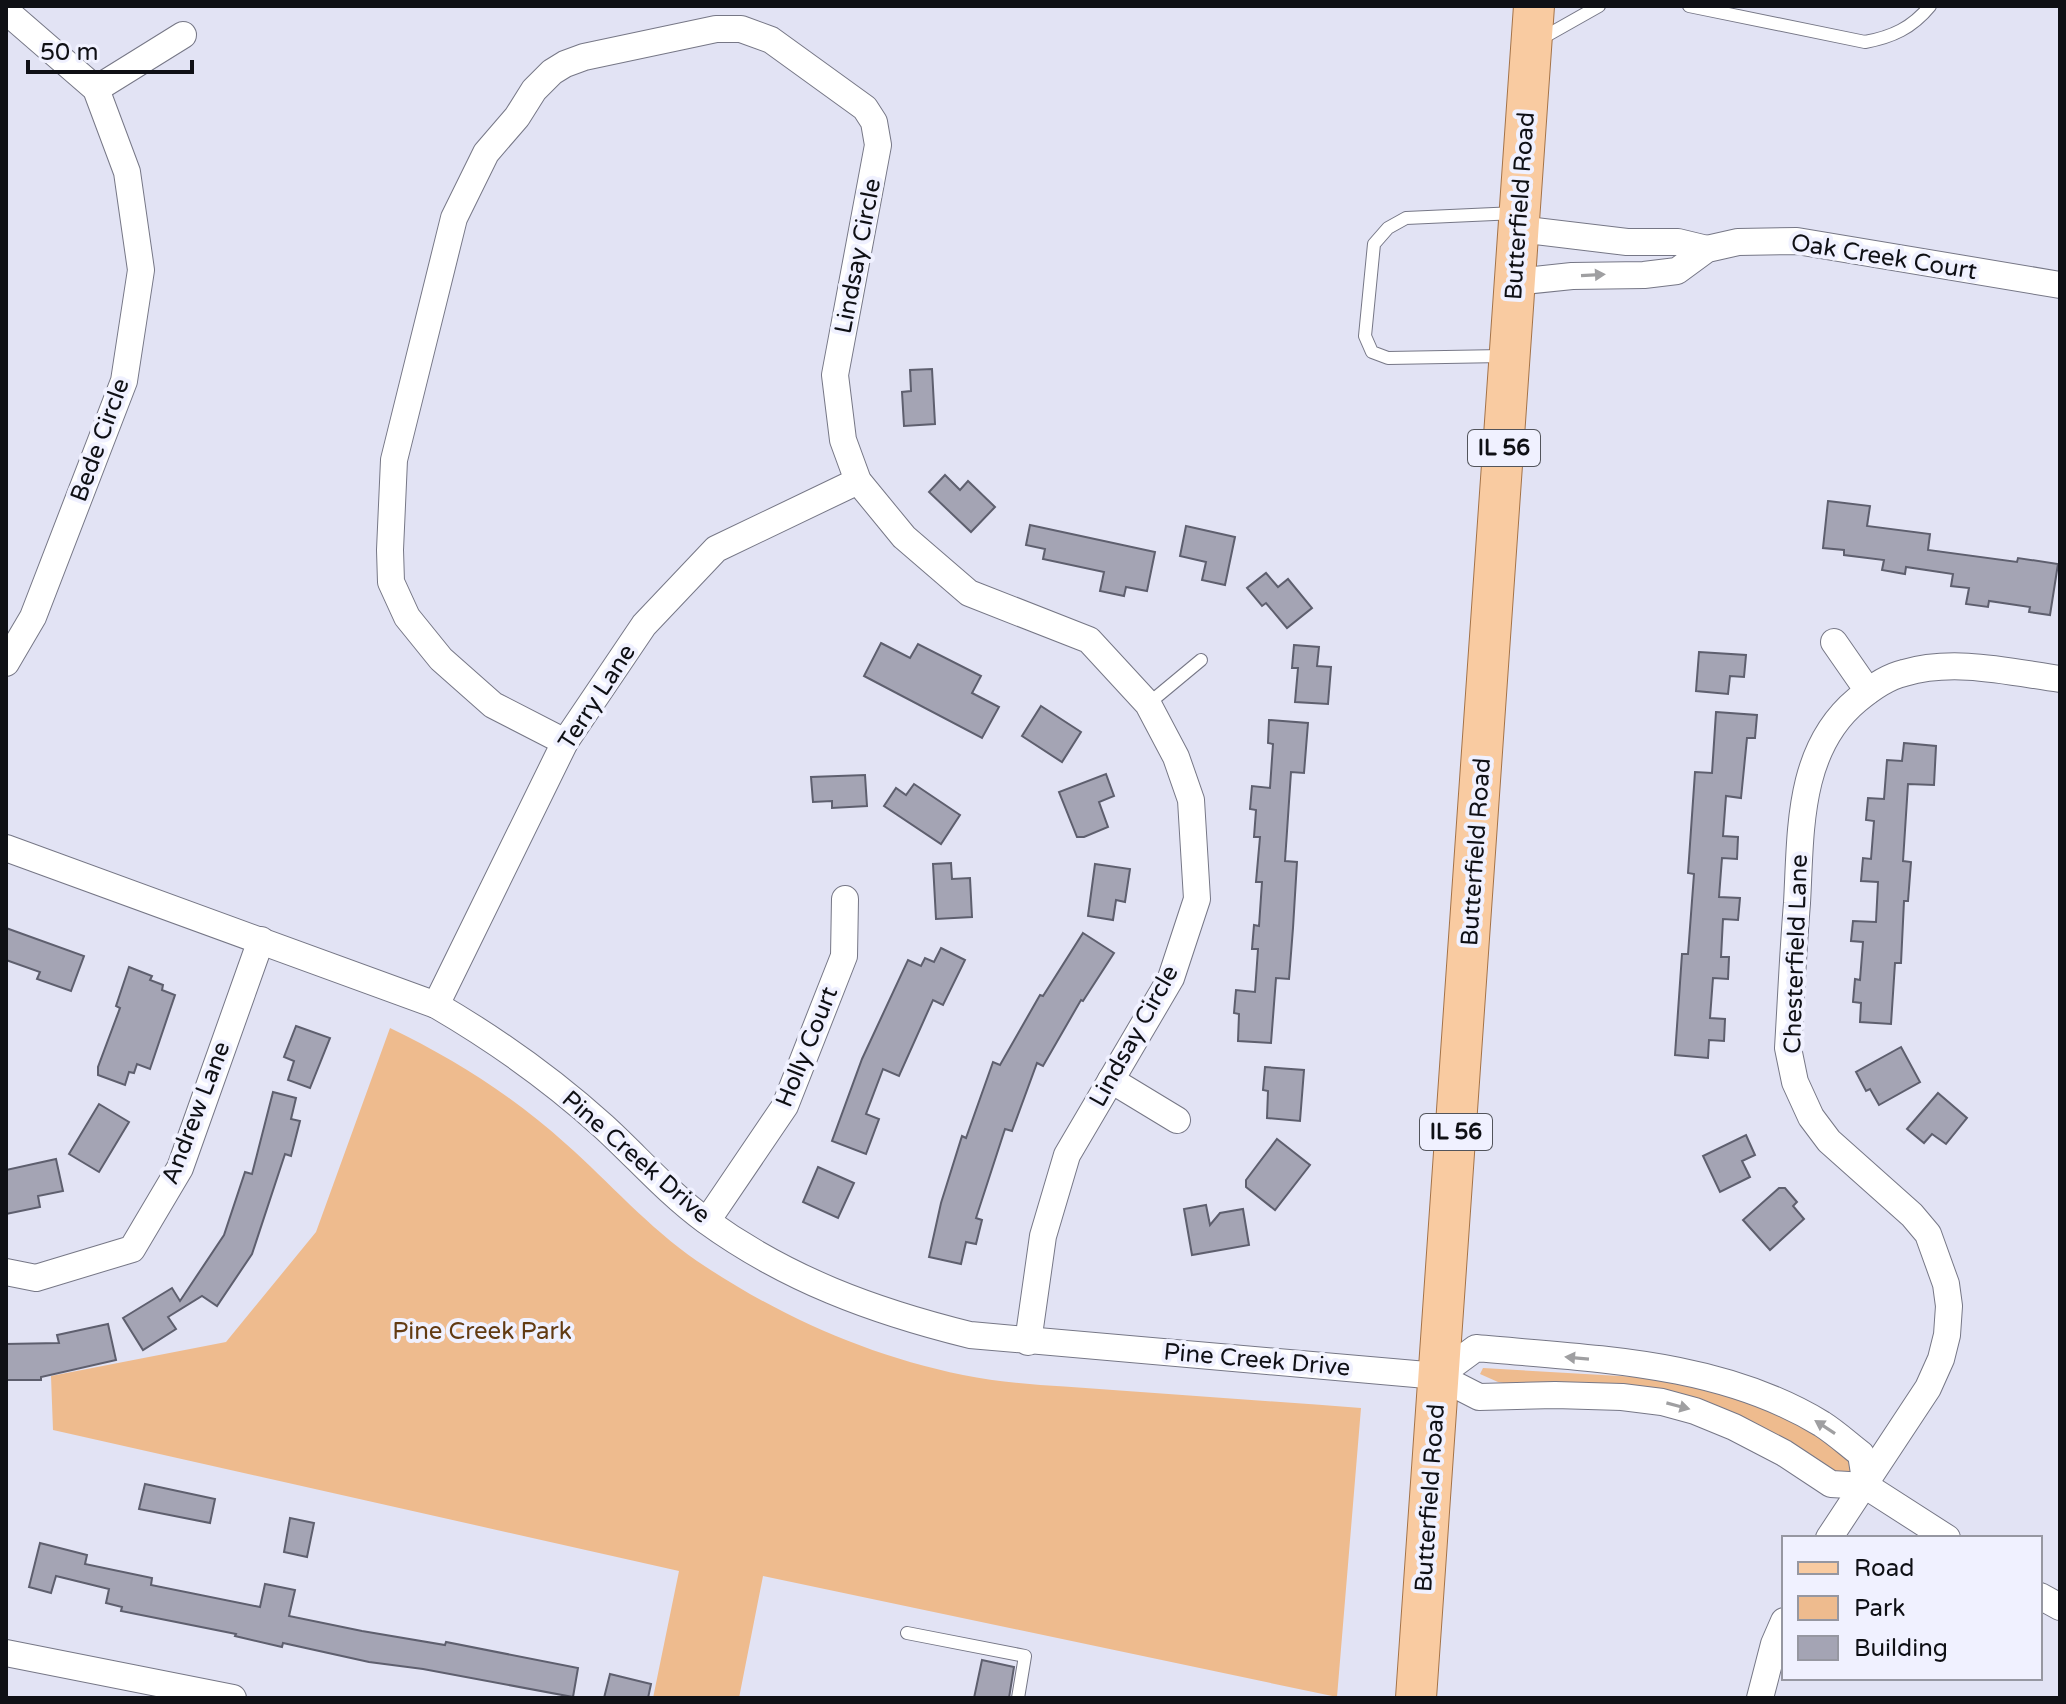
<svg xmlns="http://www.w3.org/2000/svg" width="2066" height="1704" font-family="'Varela Round',sans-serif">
	<rect width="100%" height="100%" fill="#e2e3f4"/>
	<g fill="#eebb8e">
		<path d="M390,1028C454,1059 513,1096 566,1144C610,1183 648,1227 697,1261C777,1315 868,1356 963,1375C1012,1385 1063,1386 1113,1390C1196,1396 1279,1402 1361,1408L1337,1697L763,1576L739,1698H653L679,1571L53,1430L51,1376L226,1342L316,1232Z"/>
		<path d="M1483,1368L1672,1379L1780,1413L1852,1459L1855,1470L1844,1479L1765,1430L1498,1382L1480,1374Z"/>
	</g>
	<g fill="#a4a4b4" stroke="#5e5f6e" stroke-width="2">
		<path d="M932,369L935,424L904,426L902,392L911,391L910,370Z"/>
		<path d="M945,475L960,490L968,481L995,507L971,532L929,492Z"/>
		<path d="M1828,501L1870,506L1867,526L1930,534L1928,550L2017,562L2018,558L2058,564L2050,615L2029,612L2030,607L1989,601L1988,607L1966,604L1969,588L1951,586L1953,574L1906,567L1905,574L1882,570L1884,560L1844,555V550L1823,548Z"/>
		<path d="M1030,525L1155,552L1147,591L1126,587L1124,596L1100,591L1104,572L1043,559L1045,549L1026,545Z"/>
		<path d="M1186,526L1235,537L1225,585L1202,580L1206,562L1180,556Z"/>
		<path d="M1266,573L1278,587L1288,579L1312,608L1287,628L1266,603L1262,606L1247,588Z"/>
		<path d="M881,643L910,658L918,644L981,676L972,693L999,707L982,738L864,676Z"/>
		<path d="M1294,645L1319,647L1317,666L1331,667L1328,704L1295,702L1298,668H1292Z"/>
		<path d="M1699,652L1746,655L1744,677L1730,676L1728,694L1696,691Z"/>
		<path d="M1041,706L1081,732L1062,762L1022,736Z"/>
		<path d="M1716,712L1757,715L1755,738H1747L1741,798L1726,796L1723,836L1738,837L1737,859L1722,858L1719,897L1740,898L1738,920L1723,919L1721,957H1729L1728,979L1713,978L1710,1018L1725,1019L1724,1041L1709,1040L1708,1058L1675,1055L1682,954H1688L1694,874L1688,873L1695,772L1712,773Z"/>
		<path d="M1269,720L1308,723L1304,773L1291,772L1285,861L1297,862L1293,928L1289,979L1276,978L1271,1043L1238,1041L1239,1014L1234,1013L1236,990L1255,992L1258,949H1252L1254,925L1259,926L1262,882H1256L1260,837H1254L1256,810L1250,809L1252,786L1270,788L1273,744L1268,743Z"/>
		<path d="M1904,743L1936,746L1934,785L1908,784L1903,861L1911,862L1908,901H1904L1901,963H1895L1891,1024L1860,1022L1861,1003L1853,1002L1855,979L1860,980L1863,942L1851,941L1853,921L1876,922L1878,882L1861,881L1863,858L1871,859L1874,821L1866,820L1868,798L1884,799L1887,760L1902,761Z"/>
		<path d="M1106,774L1114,796L1099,802L1108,827L1084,837H1077L1059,792Z"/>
		<path d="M865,775L867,806L832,808V801L813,802L811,777Z"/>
		<path d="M914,784L960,815L941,844L884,806L896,788L906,795Z"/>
		<path d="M951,863L952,879L970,878L972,917L936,919L933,864Z"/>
		<path d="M1095,864L1130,869L1125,902L1116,900L1113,920L1088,916Z"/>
		<path d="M6,928L84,956L71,991L37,979L40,972L6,960Z"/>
		<path d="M1083,933L1114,953L1083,1001L1081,1000L1043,1066L1037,1063L1012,1131L1005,1129L976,1218L982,1220L976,1244L966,1242L961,1264L929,1257L941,1203L962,1136L966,1138L993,1062L1000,1065L1040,995L1043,996Z"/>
		<path d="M941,948L965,960L943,1005L933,1000L899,1076L883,1069L866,1114L879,1119L866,1154L832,1141L862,1059L908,960L921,966L925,958L934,962Z"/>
		<path d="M129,967L152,976L150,980L163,985L162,990L175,995L150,1069L137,1064L134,1073L129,1072L125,1085L98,1075V1067L120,1008L116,1006Z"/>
		<path d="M296,1026L330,1038L310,1088L288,1080L294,1061L284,1057Z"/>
		<path d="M1901,1047L1920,1082L1879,1105L1870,1089L1866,1091L1856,1072Z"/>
		<path d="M1265,1067L1304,1070L1300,1121L1267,1118L1268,1091L1263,1090Z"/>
		<path d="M273,1092L296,1098L291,1119L300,1121L291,1156L285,1154L252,1254L217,1306L202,1296L168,1317L176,1329L143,1350L123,1318L172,1288L180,1301L224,1235L245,1172L252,1174Z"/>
		<path d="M1938,1093L1967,1118L1946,1144L1932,1134L1924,1143L1907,1129Z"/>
		<path d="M99,1104L129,1122L99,1172L69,1154Z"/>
		<path d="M1746,1135L1755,1155L1742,1161L1750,1177L1720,1192L1703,1156Z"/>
		<path d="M1277,1139L1310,1165L1275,1210L1246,1187V1180Z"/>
		<path d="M56,1159L63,1191L38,1196L40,1207L6,1214V1170Z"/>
		<path d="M818,1167L854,1183L838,1218L803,1202Z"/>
		<path d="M1779,1188H1785L1797,1202L1793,1206L1804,1219L1770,1250L1743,1220Z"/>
		<path d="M1206,1205L1210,1225L1220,1213L1243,1209L1249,1245L1192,1255L1184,1209Z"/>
		<path d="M108,1324L116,1360L41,1377V1380H6V1344L59,1343L57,1335Z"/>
		<path d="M145,1484L215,1499L210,1523L139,1509Z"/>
		<path d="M290,1518L314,1523L307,1557L284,1552Z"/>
		<path d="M40,1543L87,1555L85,1564L152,1578L151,1585L260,1607L265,1584L295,1590L289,1616L362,1631L445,1645L446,1642L578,1668L573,1697L423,1669L369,1662L283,1643L282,1647L235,1636L236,1634L121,1611L122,1607L106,1603L109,1589L56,1576L51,1593L29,1587Z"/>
		<path d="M982,1660L1014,1667L1009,1698H974Z"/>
		<path d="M610,1674L651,1684L648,1698H604Z"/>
	</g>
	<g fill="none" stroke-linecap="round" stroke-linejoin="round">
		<g stroke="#767786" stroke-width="14">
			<g id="service">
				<path d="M1689,6L1865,42C1892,37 1912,28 1930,6"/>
				<path d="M1537,41L1599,6"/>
				<path d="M1503,356L1388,358L1372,352L1365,336L1374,244L1388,228L1406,218L1516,213"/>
				<path d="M1148,704L1201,660"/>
				<path d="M907,1633L1025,1656L1018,1698"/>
			</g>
		</g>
		<g stroke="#767786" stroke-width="28">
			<g id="minor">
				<path d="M6,11L96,89L127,172L141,270L124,381L33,617L6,663"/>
				<path d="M96,89L183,35"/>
				<path d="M1518,229L1627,242H1678L1707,249"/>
				<path d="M1515,282L1572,276L1644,275L1677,271L1707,249L1738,242L1797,241L2060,285"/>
				<path d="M1834,642L1868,691"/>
				<path d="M565,742L493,705L441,659L407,617L391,582L390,550L394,460L454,218L486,153L517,117L534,90L552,72L565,64L584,57L716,29H741L771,40L865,108L874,122L878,145L835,375L843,440L858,481L904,537L969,593L1089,640L1148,704L1176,757L1191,800L1197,899L1171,978L1067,1155L1043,1236L1028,1342"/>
				<path d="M6,848L436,1005C496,1040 551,1079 603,1126C637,1157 667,1192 705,1220C786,1279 873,1311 970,1335L1438,1376L1479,1397L1555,1395L1622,1397L1662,1402L1695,1411L1734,1427L1784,1453L1831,1484L1866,1486L1947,1538"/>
				<path d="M436,1005L565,742L644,625L716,549L858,481"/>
				<path d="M1111,1080L1177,1120"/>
				<path d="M707,1221L785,1106L844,956L845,899"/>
				<path d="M6,1272L36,1278L132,1249L180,1168L261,940"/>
				<path d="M1438,1376L1476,1348C1593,1359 1719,1361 1822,1424C1836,1433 1848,1444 1861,1454L1866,1486"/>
				<path d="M1829,1538L1928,1388L1941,1359L1947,1335L1949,1306L1946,1284L1928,1234L1912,1215L1829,1141L1811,1117L1795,1082L1788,1048C1791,1000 1793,951 1797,903C1801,832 1797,750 1857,700C1870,689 1887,677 1904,673C1954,658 2010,672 2060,679"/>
				<path d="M2040,1596L2060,1607"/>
				<path d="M6,1653L233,1698"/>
				<path d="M1760,1698L1774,1644L1784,1621"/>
			</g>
		</g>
		<g stroke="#a47348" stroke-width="42">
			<path id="primary" d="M1416,1698L1534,6"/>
		</g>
		<use href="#service" stroke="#fff" stroke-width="12"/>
		<use href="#minor" stroke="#fff" stroke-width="26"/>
		<use href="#primary" stroke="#f9cba1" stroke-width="40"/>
	</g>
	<defs><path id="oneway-solid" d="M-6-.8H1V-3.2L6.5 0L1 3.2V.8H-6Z" transform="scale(2)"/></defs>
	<g fill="#9f9fa1">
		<use href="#oneway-solid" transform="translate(1593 275) rotate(-3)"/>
		<use href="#oneway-solid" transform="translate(1577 1358) rotate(-175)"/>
		<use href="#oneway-solid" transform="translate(1678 1406) rotate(15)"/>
		<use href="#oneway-solid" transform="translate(1825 1427) rotate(-147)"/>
	</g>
	<g text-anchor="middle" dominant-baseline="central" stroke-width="8" stroke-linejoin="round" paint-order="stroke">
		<g fill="#f0f1ff" stroke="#52545b" stroke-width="2">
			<rect x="1468" y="430" width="72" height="36" rx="6"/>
			<rect x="1420" y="1114" width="72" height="36" rx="6"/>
		</g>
		<g font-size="22" font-weight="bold" fill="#0f1015">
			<text x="1504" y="448">IL 56</text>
			<text x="1456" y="1132">IL 56</text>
		</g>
		<g font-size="24" fill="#0f1015" stroke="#f0f1ff">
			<text transform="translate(1520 206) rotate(-86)">Butterfield Road</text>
			<text transform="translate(858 256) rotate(-79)">Lindsay Circle</text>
			<text transform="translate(1884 257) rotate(9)">Oak Creek Court</text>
			<text transform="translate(100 440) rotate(-70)">Bede Circle</text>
			<text transform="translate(597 697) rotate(-57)">Terry Lane</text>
			<text transform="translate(1476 852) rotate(-86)">Butterfield Road</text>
			<text transform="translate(1796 954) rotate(-88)">Chesterfield Lane</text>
			<text transform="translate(1134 1036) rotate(-61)">Lindsay Circle</text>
			<text transform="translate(807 1047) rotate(-68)">Holly Court</text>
			<text transform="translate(196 1113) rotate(-69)">Andrew Lane</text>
			<text transform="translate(636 1157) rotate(41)">Pine Creek Drive</text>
			<text transform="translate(1257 1360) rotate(5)">Pine Creek Drive</text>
			<text transform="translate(1430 1498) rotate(-86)">Butterfield Road</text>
		</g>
		<g font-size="24" fill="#623a12" stroke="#f0f1ff">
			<text x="482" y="1331">Pine Creek Park</text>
		</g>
	</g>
	<rect width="2066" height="1704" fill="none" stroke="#0f1015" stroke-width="16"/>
	<rect x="1782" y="1536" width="260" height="144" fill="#f0f1ff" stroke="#9697a1" stroke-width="2"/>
	<rect x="1798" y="1562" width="40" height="12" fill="#f9cba1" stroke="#9697a1" stroke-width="2"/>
	<text x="1854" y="1576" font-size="24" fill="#0f1015">Road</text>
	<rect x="1798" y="1596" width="40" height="24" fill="#eebb8e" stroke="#9697a1" stroke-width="2"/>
	<text x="1854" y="1616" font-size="24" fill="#0f1015">Park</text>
	<rect x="1798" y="1636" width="40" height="24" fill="#a4a4b4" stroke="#9697a1" stroke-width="2"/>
	<text x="1854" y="1656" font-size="24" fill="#0f1015">Building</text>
	<path d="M28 60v12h164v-12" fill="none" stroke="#0f1015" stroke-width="4"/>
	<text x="40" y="60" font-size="24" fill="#0f1015" stroke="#f0f1ff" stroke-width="6" paint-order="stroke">50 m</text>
</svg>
